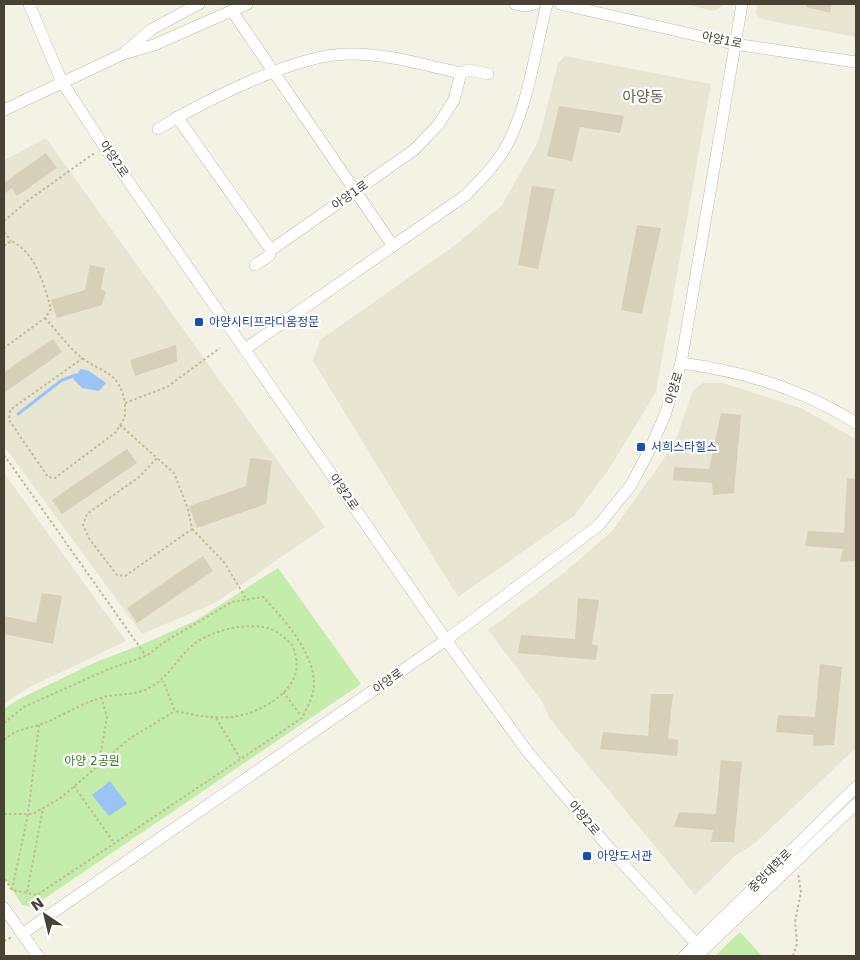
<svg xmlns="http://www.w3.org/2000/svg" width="860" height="960" font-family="'DejaVu Sans','Noto Sans KR',sans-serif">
	<rect width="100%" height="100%" fill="#f4f2e5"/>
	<g fill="#e8e5d3">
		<path d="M683,4H726L714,11Z"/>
		<path d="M757,4H856V37L761,19L756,14Z"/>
		<path d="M565,56L711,84L656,392L609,469L574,516L458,597L313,361L320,340L458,243L502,205L538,142L558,63Z"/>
		<path d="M46,138L325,527L215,603L142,634L4,446V160Z"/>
		<path d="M703,383H723L801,408L856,439V748L755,843L736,855L695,895L550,719L541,700L488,630L565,572L612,531L661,463L676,439L693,390Z"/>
		<path d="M4,473L126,641L26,689L4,704Z"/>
	</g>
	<g fill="#c4ecaa">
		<path d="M278,568L361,684L32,907L22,905L4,877V709L19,699L96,662L143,644L195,621Z"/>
		<path d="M740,932L762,956H715Z"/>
	</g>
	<g fill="#9cc3f6">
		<path d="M81,369L89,371L106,383L99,391L82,388L73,379Z"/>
		<path d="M110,781L127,804L109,816L92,795Z"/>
	</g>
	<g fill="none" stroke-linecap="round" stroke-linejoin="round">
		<path stroke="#9cc3f6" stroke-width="3" d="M18,414L62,380L76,375"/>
	</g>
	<g fill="#d6d0ba">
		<path d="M807,4H832L830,13L806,7Z"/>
		<path d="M559,106L624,116L620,133L580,127L572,161L547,156Z"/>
		<path d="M46,153L57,168L17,196L12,188L4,194V183Z"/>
		<path d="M532,186L555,189L538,269L518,265Z"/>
		<path d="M637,225L661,228L642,314L621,310Z"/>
		<path d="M90,265L105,268L101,289L106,292L102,305L57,318L51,300L85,290Z"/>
		<path d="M53,339L62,352L4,393V372Z"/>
		<path d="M176,345L177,362L135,376L130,360Z"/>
		<path d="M721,413L741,415L734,493L713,495L712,483L673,480L674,467L709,469Z"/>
		<path d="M127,449L137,463L62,514L52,500Z"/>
		<path d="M250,458L272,461L266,504L197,528L189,506L246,486Z"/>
		<path d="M847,478L856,479V561L840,562L843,549L805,546L808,531L844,533Z"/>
		<path d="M203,556L213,571L137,623L127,608Z"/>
		<path d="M42,593L62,596L53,644L4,634V616L36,623Z"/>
		<path d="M578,598L599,600L592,644L598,646L596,660L518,653L521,635L575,639Z"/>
		<path d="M820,664L842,667L834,745L813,746V735L776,732L778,715L815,717Z"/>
		<path d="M651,694H673L668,738L678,740L677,756L600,749L603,732L648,736Z"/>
		<path d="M721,760L742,762L734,842H711L713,830L674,827L679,812L716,814Z"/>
	</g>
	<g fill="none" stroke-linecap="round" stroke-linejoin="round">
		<g stroke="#c0bba7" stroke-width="12">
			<g id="minor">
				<path d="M29,4L62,82L104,146L446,640L527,751L616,856L703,951"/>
				<path d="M515,4L526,6L535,4"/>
				<path d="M560,4L734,44L856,62"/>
				<path d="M232,11L393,246"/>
				<path d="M125,52L152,29L199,4"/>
				<path d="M461,73L469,70L488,74"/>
				<path d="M4,110L123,54L154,45L247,4"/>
				<path d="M177,117L271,250L414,150L438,125L454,100L461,73"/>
				<path d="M158,129C202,102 296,54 348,54C385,53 424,65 461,73"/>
				<path d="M255,265L269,256L271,250"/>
				<path d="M245,349L466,195C482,178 499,162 509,141C529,101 536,47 547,4"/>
				<path d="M681,363C742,371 804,390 856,423"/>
				<path d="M4,908L38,956"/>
				<path d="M22,934L446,640L598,526L631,485L649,451L665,415L681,363L742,4"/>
				<path d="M698,955L856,804"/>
				<path d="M684,956L856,787"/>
			</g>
		</g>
		<g stroke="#c3ba97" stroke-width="2" stroke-dasharray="2.5 2.5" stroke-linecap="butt">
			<path d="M4,221L30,199L96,152"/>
			<path d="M4,232L11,241"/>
			<path d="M4,246L11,241C35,251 44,285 51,309L45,318L4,348"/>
			<path d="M45,318C57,331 68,347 82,358C104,374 119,371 125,403L167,387L220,348"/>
			<path d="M83,358L10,410L9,420L48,477L55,478L116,432L125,417V403"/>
			<path d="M120,425L157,458L139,477L87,514L83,525L90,540L117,575L125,576L192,529L188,509L174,473L157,458"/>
			<path d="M4,455L146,656"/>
			<path d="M192,529L224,562L247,600"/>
			<path d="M283,692L301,716"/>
			<path d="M216,718L240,758"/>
			<path d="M4,723L24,707L109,669L146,656L166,641L232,602L263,597C284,619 323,662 312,696C310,703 305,711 302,718L37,895L12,890L4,878"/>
			<path d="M4,740C15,729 31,728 45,723C63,715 81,704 100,698C115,693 130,696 145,690C167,681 176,659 194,644C213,629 260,618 280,634C283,637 288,640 291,644C294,647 295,653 296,658C302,686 270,707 246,714C222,721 198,716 175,711L163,681"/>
			<path d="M99,763L107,717L101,697"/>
			<path d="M74,786L114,843"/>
			<path d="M4,814H33L62,797L129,739L175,711"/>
			<path d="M12,890L28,814L39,725"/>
			<path d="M27,892L43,808"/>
			<path d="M4,941L12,937"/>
			<path d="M793,956L797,944L795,922L801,892L798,873"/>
		</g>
		<use href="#minor" stroke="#fff" stroke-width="11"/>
	</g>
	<g fill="#1a4fb4" stroke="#fff" stroke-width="2">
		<rect x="194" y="317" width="10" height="10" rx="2.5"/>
		<rect x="636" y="442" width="10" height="10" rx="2.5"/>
		<rect x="582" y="851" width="10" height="10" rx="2.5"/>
	</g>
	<g text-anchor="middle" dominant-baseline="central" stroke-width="4.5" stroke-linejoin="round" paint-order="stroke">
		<g font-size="12" fill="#474234" stroke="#fff">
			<text transform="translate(722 40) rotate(12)">아양1로</text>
			<text transform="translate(114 159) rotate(56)">아양2로</text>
			<text transform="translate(350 195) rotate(-35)">아양1로</text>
			<text transform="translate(674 388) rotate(-73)">아양로</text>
			<text transform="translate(344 492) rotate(55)">아양2로</text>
			<text transform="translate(388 681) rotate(-35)">아양로</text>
			<text transform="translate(584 818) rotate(50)">아양2로</text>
			<text transform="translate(770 871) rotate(-45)">중앙대학로</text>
		</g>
		<g font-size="12" fill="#164399" stroke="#fff" text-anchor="start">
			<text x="209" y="322">아양시티프라디움정문</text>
			<text x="651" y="447">서희스타힐스</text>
			<text x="597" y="856">아양도서관</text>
		</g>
		<g font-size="12" fill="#377d23" stroke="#fff">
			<text x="92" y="761">아양 2공원</text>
		</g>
		<g font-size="15" fill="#6a634a" stroke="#fff">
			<text x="643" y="97">아양동</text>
		</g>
	</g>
	<rect width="860" height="960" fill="none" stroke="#474234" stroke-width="10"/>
	<g transform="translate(45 915) rotate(325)" stroke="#ffffff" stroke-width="4" paint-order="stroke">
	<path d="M0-4L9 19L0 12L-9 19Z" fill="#474234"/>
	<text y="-8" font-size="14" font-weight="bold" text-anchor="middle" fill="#474234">N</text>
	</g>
</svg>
